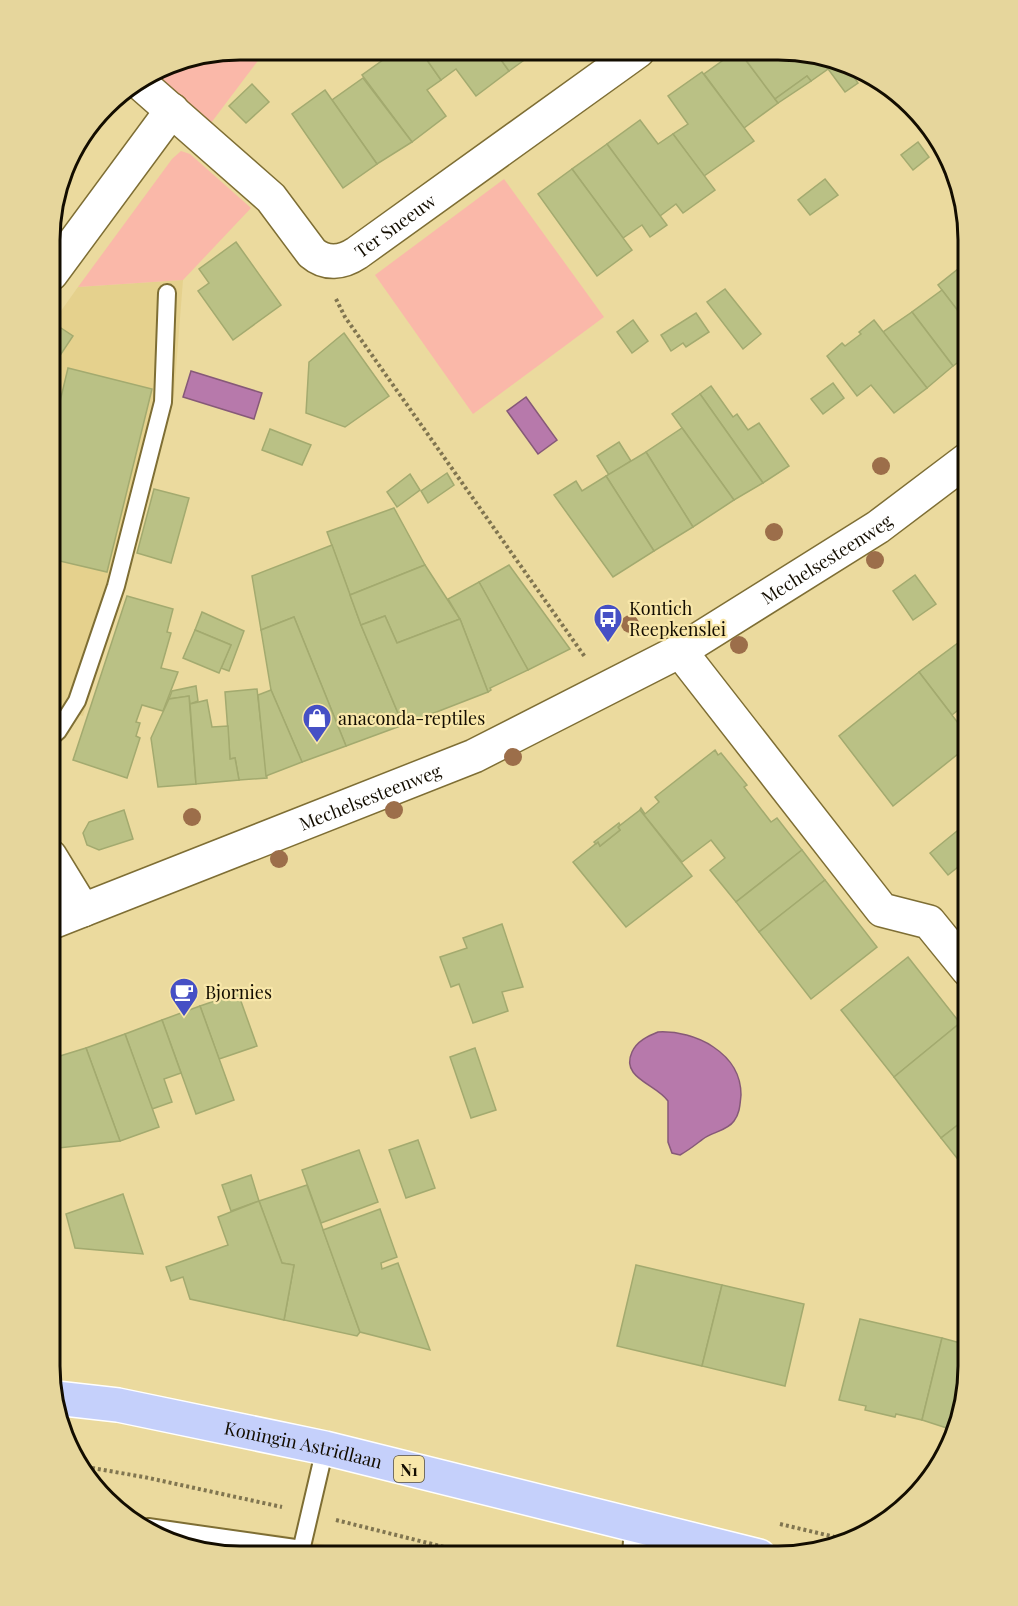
<svg xmlns="http://www.w3.org/2000/svg" width="1018" height="1606" font-family="'Playfair Display',serif">
	<rect width="100%" height="100%" fill="#ebda9e"/>
	<g fill="#e5d18d">
		<path d="M183,280L174,395L83,716L50,707L51,325L78,287Z"/>
		<path d="M123,1516L282,1535L367,1555H215Z"/>
	</g>
	<g fill="#fab8a9">
		<path d="M240,50H266L211,123L157,75L167,64Z"/>
		<path d="M181,151L190,154L251,208L183,280L78,287L172,159Z"/>
		<path d="M504,179L604,317L473,414L375,275Z"/>
	</g>
	<g fill="#b779ab" stroke="#865978" stroke-width="1.5">
		<path d="M191,371L262,393L254,419L183,397Z"/>
		<path d="M526,397L557,440L538,454L507,411Z"/>
		<path d="M658,1032C695,1030 741,1053 741,1095C740,1104 740,1113 734,1121C727,1131 712,1132 703,1139C695,1145 689,1150 680,1155L672,1153L668,1142V1101C656,1084 620,1078 632,1052C637,1041 648,1036 658,1032Z"/>
	</g>
	<g fill="#bac185" stroke="#a3aa6f" stroke-width="1.5">
		<path d="M397,50H420L441,80L427,90L446,116L412,142L362,75Z"/>
		<path d="M420,50H494L509,71L476,96L456,69L441,80Z"/>
		<path d="M494,50H538L509,71Z"/>
		<path d="M736,51H739L778,103L744,128L704,74Z"/>
		<path d="M739,51H804L820,58L828,69L811,81L807,76L775,99Z"/>
		<path d="M820,58L849,70L858,83L845,92Z"/>
		<path d="M702,72L754,141L704,176L673,134L688,124L668,96Z"/>
		<path d="M807,76L811,81L778,103L775,99Z"/>
		<path d="M363,78L412,142L377,164L332,100Z"/>
		<path d="M252,84L269,102L246,123L229,106Z"/>
		<path d="M325,90L377,164L343,188L292,114Z"/>
		<path d="M640,120L658,144L673,134L715,190L683,213L676,204L660,216L607,144Z"/>
		<path d="M918,142L929,157L913,170L901,155Z"/>
		<path d="M607,144L667,225L650,237L642,225L623,238L572,169Z"/>
		<path d="M572,169L632,250L597,276L538,194Z"/>
		<path d="M825,179L838,195L810,215L798,200Z"/>
		<path d="M236,242L281,305L233,340L198,291L209,283L199,269Z"/>
		<path d="M968,261V324L938,285Z"/>
		<path d="M725,289L761,334L743,349L707,302Z"/>
		<path d="M942,290L968,324V355L953,366L912,312Z"/>
		<path d="M912,312L953,366L927,388L883,332Z"/>
		<path d="M696,313L709,332L686,347L683,343L671,351L661,335Z"/>
		<path d="M633,320L648,341L632,353L617,332Z"/>
		<path d="M874,320L927,388L894,413L871,385L857,396L827,356L842,343L845,346L861,334L859,332Z"/>
		<path d="M61,328L73,336L57,360L51,356V343Z"/>
		<path d="M344,333L389,396L345,427L306,413L309,362Z"/>
		<path d="M68,368L152,389L107,572L51,559V439Z"/>
		<path d="M833,383L844,398L823,414L811,399Z"/>
		<path d="M711,386L733,417L737,414L748,430L759,423L789,466L763,483L700,394Z"/>
		<path d="M700,394L763,483L734,500L672,414Z"/>
		<path d="M682,428L734,500L693,527L646,452Z"/>
		<path d="M270,429L311,445L302,465L262,450Z"/>
		<path d="M619,442L631,461L609,475L597,456Z"/>
		<path d="M646,452L693,527L654,551L606,476Z"/>
		<path d="M447,473L454,485L428,503L421,491Z"/>
		<path d="M410,474L420,490L397,507L387,492Z"/>
		<path d="M606,476L654,551L613,577L554,495L576,481L582,491Z"/>
		<path d="M154,489L189,498L171,563L137,553Z"/>
		<path d="M394,508L425,565L350,595L327,532Z"/>
		<path d="M332,545L361,625L403,725L346,746L294,617L261,630L252,576Z"/>
		<path d="M425,565L460,619L397,643L385,616L361,625L350,595Z"/>
		<path d="M509,565L570,649L528,670L479,582Z"/>
		<path d="M915,575L936,604L913,620L893,591Z"/>
		<path d="M479,582L528,670L490,688L491,690L488,692L460,619L448,599Z"/>
		<path d="M51,589L60,591L51,622Z"/>
		<path d="M127,596L173,609L167,632L171,633L161,668L178,672L163,711L142,705L136,722L140,723L136,736L140,738L127,778L73,760Z"/>
		<path d="M202,612L244,631L229,671L221,668L231,645L195,630Z"/>
		<path d="M385,616L397,643L460,619L488,692L403,725L361,625Z"/>
		<path d="M294,617L346,746L302,762L271,690L261,630Z"/>
		<path d="M195,630L231,645L219,673L183,658Z"/>
		<path d="M966,637L968,639V702L952,715L919,672Z"/>
		<path d="M919,672L968,736V746L893,806L839,736Z"/>
		<path d="M196,686L198,701L190,704L189,696L169,699L172,691Z"/>
		<path d="M257,689L267,778L239,780L235,758L230,759L225,692Z"/>
		<path d="M271,690L302,762L266,776L258,695Z"/>
		<path d="M189,696L196,784L158,787L151,738L169,699Z"/>
		<path d="M207,700L212,727L228,726L230,759L235,758L239,780L196,784L190,704Z"/>
		<path d="M715,750L718,755L721,753L747,785L744,787L771,822L777,818L802,850L736,902L710,870L725,858L711,840L682,862L640,810L641,808L645,814L659,802L655,797Z"/>
		<path d="M124,810L133,839L99,850L87,845L83,833L89,822Z"/>
		<path d="M640,810L692,876L626,927L573,862L598,842L600,846L620,830L618,827Z"/>
		<path d="M968,822V859L948,875L930,853Z"/>
		<path d="M619,823L620,825L618,827L620,830L600,846L598,842L596,844L594,842Z"/>
		<path d="M802,850L825,880L759,932L736,902Z"/>
		<path d="M825,880L877,947L811,999L759,932Z"/>
		<path d="M502,924L523,987L502,992L508,1011L473,1023L459,984L451,987L440,957L467,948L463,938Z"/>
		<path d="M908,957L960,1023L894,1077L841,1010Z"/>
		<path d="M238,993L257,1046L219,1059L200,1006Z"/>
		<path d="M200,1006L234,1100L196,1114L162,1020Z"/>
		<path d="M162,1020L181,1073L164,1079L172,1102L152,1109L125,1034Z"/>
		<path d="M960,1023L968,1033V1117L941,1138L894,1077Z"/>
		<path d="M125,1034L159,1127L120,1141L86,1048Z"/>
		<path d="M86,1048L120,1141L50,1149V1059Z"/>
		<path d="M475,1048L496,1110L471,1118L450,1057Z"/>
		<path d="M968,1117V1172L941,1138Z"/>
		<path d="M418,1140L435,1188L406,1198L389,1150Z"/>
		<path d="M359,1150L378,1202L321,1223L302,1170Z"/>
		<path d="M251,1175L259,1201L231,1211L222,1185Z"/>
		<path d="M307,1185L360,1332L357,1336L284,1320L294,1265L282,1263L259,1201Z"/>
		<path d="M123,1194L143,1254L75,1248L66,1214Z"/>
		<path d="M259,1201L282,1263L294,1265L284,1320L190,1299L183,1277L171,1281L166,1267L228,1245L218,1217Z"/>
		<path d="M380,1209L397,1257L381,1263L382,1269L398,1263L430,1350L360,1332L323,1230Z"/>
		<path d="M636,1265L722,1285L702,1366L617,1346Z"/>
		<path d="M722,1285L804,1304L785,1386L702,1366Z"/>
		<path d="M860,1319L942,1338L922,1420L896,1414L895,1417L865,1410L866,1406L839,1400Z"/>
		<path d="M942,1338L968,1345V1379L956,1431L922,1420Z"/>
	</g>
	<g fill="none" stroke-linecap="round" stroke-linejoin="round">
		<g stroke="#7e6e34" stroke-width="20">
			<g id="lane">
				<path d="M50,738L58,731L77,701L116,586L163,402L167,293"/>
				<path d="M148,1527L302,1549"/>
				<path d="M300,1555L325,1448"/>
				<path d="M631,1556L633,1525"/>
			</g>
		</g>
		<g stroke="#7e6e34" stroke-width="36">
			<g id="street">
				<path id="s1" d="M139,82L271,198L312,253C326,265 342,263 357,253L638,51"/>
				<path d="M51,274L172,110"/>
				<path d="M680,651L882,910L929,922L968,970"/>
				<path d="M50,856L83,910"/>
			</g>
		</g>
		<g stroke="#7e6e34" stroke-width="36">
			<g id="secondary">
				<path id="s2" d="M50,923L474,756L680,651L878,527L968,459"/>
			</g>
		</g>
		<g stroke="#fff" stroke-width="36">
			<g id="primary">
				<path id="s3" d="M56,1398L118,1405L325,1448L759,1556"/>
			</g>
		</g>
		<g stroke="#807550" stroke-width="4" stroke-dasharray="3 3" stroke-linecap="butt">
			<path d="M336,299L345,317L585,657"/>
			<path d="M86,1467L144,1477L282,1507"/>
			<path d="M336,1520L480,1556"/>
			<path d="M780,1524L852,1541"/>
		</g>
		<use href="#lane" stroke="#fff" stroke-width="16"/>
		<use href="#street" stroke="#fff" stroke-width="33"/>
		<use href="#secondary" stroke="#fff" stroke-width="33"/>
		<use href="#primary" stroke="#c5d0fb" stroke-width="33"/>
	</g>
	<g fill="#9c6e4a">
		<circle cx="881" cy="466" r="9"/>
		<circle cx="774" cy="532" r="9"/>
		<circle cx="875" cy="560" r="9"/>
		<circle cx="630" cy="624" r="9"/>
		<circle cx="739" cy="645" r="9"/>
		<circle cx="513" cy="757" r="9"/>
		<circle cx="394" cy="810" r="9"/>
		<circle cx="192" cy="817" r="9"/>
		<circle cx="279" cy="859" r="9"/>
	</g>
	<defs>
		<g id="bus-pin" transform="scale(1.5)"><path d="M0 17L-7.5 6A9.5 9.5 0 1 1 7.5 6Z" fill="#4650c5" stroke="#f8e7aa"/><path d="M-5-6H5V4H4V6H2V4H-2V6H-4V4H-5ZM-3.5-4V0h7V-4ZM-3.5 1.2v1.5H-2V1.2ZM2 1.2v1.5H3.5V1.2Z" fill="#fff"/></g>
		<g id="shop-pin" transform="scale(1.5)"><path d="M0 17L-7.5 6A9.5 9.5 0 1 1 7.5 6Z" fill="#4650c5" stroke="#f8e7aa"/><path d="M-5-2.5h2.3a2.7 3.5 0 0 1 5.4 0H5L5.5 6h-11ZM-1.5-2.5h3a1.5 2.3 0 0 0-3 0Z" fill="#fff"/></g>
		<g id="cafe-pin" transform="scale(1.5)"><path d="M0 17L-7.5 6A9.5 9.5 0 1 1 7.5 6Z" fill="#4650c5" stroke="#f8e7aa"/><path d="M-5.5-4.5H6V0H3Q3 3.5 0 3.5H-2.5Q-5.5 3.5-5.5 0ZM3-3.2v2h1.7v-2ZM-6 4.5H4V6H-6Z" fill="#fff"/></g>
	</defs>
	<g fill-rule="evenodd">
		<use href="#bus-pin" x="608" y="618"/>
		<use href="#shop-pin" x="317" y="718"/>
		<use href="#cafe-pin" x="184" y="992"/>
	</g>
	<g text-anchor="middle" dominant-baseline="central" stroke-width="4.5" stroke-linejoin="round" paint-order="stroke">
		<rect fill="#f8e7aa" stroke="#584e33" stroke-width="1.5" x="394" y="1456" width="30" height="26" rx="4.5"/>
		<g font-size="16" font-weight="bold" fill="#130d00">
			<text x="409" y="1469">N1</text>
		</g>
		<g font-size="18" fill="#130d00" stroke="#f8e7aa">
			<text stroke="none"><textPath href="#s1" startOffset="340">Ter Sneeuw</textPath></text>
			<text stroke="none"><textPath href="#s2" startOffset="860">Mechelsesteenweg</textPath></text>
			<text stroke="none"><textPath href="#s2" startOffset="344">Mechelsesteenweg</textPath></text>
			<text stroke="none"><textPath href="#s3" startOffset="252">Koningin Astridlaan</textPath></text>
		</g>
		<g font-size="18" fill="#130d00" stroke="#f8e7aa" text-anchor="start">
			<text x="629" y="608">Kontich<tspan x="629" dy="21">Reepkenslei</tspan></text>
			<text x="338" y="718">anaconda-reptiles</text>
			<text x="205" y="992">Bjornies</text>
		</g>
	</g>
	<path d="M0 0H1018V1606H0ZM240 60H778A180 180 0 0 1 958 240V1366A180 180 0 0 1 778 1546H240A180 180 0 0 1 60 1366V240A180 180 0 0 1 240 60Z" fill="#e6d69c" fill-rule="evenodd"/>
	<path fill="none" stroke="#130d00" stroke-width="3" d="M240 60H778A180 180 0 0 1 958 240V1366A180 180 0 0 1 778 1546H240A180 180 0 0 1 60 1366V240A180 180 0 0 1 240 60Z"/>
</svg>
